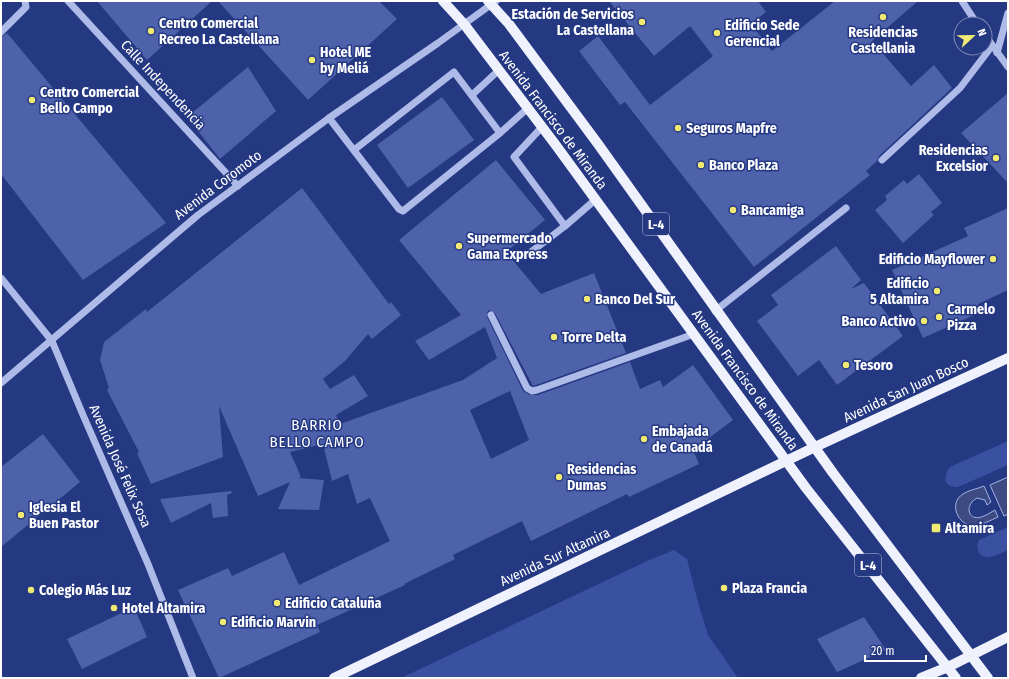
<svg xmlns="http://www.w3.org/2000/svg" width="1009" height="679" font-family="'Fira Sans Condensed',sans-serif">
	<rect width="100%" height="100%" fill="#253882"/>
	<g fill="#3a50a0">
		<path d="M1008,441V465L958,487C943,488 943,476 950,467Z"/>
		<path d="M1008,527V550C1002,552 996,556 990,557C979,559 975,548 979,540Z"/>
		<path d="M674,550L687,559L699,606L708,635L738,678H401L647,561Z"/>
	</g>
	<g fill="#3d4b82" stroke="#a2b2e8">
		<path d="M1008,477V514L1004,516L990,485Z"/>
		<path d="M984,486L991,502L987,505L985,500L977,498C964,505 968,521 981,517C986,516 991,512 995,510L998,517C991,520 982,525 974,526C958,526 948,503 963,494C969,490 977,489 984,486Z"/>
	</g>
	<g fill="#4e61ab" fill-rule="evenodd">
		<path d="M97,1H212L147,60Z"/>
		<path d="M218,1H379L397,19L308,100Z"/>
		<path d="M609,1H758L766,12L751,24L772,51L835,1H918L872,41L911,86L934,65L952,88L879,156L877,161L866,171L870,175L754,267L625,102L620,105L579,51L598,36L650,105L713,56L690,26L654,56Z"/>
		<path d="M7,33L166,223L83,280L1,174V37Z"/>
		<path d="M248,67L276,111L220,159L187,117Z"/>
		<path d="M1008,93V183L961,133Z"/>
		<path d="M442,97L474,140L408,188L377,145Z"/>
		<path d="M496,160L545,220L506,252L541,294L594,273L626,353L533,386L495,313L489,310L487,313V317L523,391L530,395H538L630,362L640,389L660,380L663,387L693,365L733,420L693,450L699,464L629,497L627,494L531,541L522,521L453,555L455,559L404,584L405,585L317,625L320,632L219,678L178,590L228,568L232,576L284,552L299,585L390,541L370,498L357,504L348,474L332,481L323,444L290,452L301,477L298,478L324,480L319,510L278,509L290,482L258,496L219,406L223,457L151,484L137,453L139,452L107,390L109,388L100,360L104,342L146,309L147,312L302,188L389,304L391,302L401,315L372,339L368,334L345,361L323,379L330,389L354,375L368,396L336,415L340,424L463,380L497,358L485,327L429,360L415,341L461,315L399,240ZM510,391L529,440L491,459L470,410Z"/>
		<path d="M919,174L942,203L931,212L934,215L903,243L875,210L887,200L885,196L904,180L907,184Z"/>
		<path d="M1008,208V290L978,304L981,312L923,338L892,270L968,236L964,228Z"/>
		<path d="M836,246L861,280L851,289L864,283L903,336L837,385L819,360L798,376L757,321L778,305L771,295Z"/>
		<path d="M43,434L80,482L1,547V467Z"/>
		<path d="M231,491L232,493L227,495L228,516L213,518L211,503L171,523L160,499Z"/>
		<path d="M134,607L147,637L82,669L67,639Z"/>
		<path d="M864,617L886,650L837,672L817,639Z"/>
	</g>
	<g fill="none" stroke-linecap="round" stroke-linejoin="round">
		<g stroke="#aebae7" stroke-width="7">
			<path d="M68,1L238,186"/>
			<path d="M962,1L977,24"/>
			<path d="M1,32L26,7L25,1"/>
			<path d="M985,35L1008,67"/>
			<path d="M997,53L1008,13"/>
			<path d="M472,95L499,70"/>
			<path d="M329,118L399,209L403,211L500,133L528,108"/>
			<path d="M542,127L514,157L565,226L595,200"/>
			<path d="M354,150L454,72L500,133"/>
			<path d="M882,160L960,88L992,46"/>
			<path d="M527,255L565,226"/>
			<path d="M1,278L52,341L83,415L148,564L193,678"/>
			<path d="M715,311L846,208"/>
			<path d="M491,315L527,388L532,391L537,390L694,334"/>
			<path d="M1,383L198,215L329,118L438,43L496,1"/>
		</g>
		<g stroke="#eff2fd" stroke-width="10">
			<path d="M443,1L464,24L555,144L806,488L956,678"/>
			<path d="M488,1L509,24L598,144L833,473L988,678"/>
			<path d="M334,678L815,447L1008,358"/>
			<path d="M921,678L948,667L1008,637"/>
		</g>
	</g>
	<g fill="#f0ea73" stroke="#253882" stroke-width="1.5">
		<circle cx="883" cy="17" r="4"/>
		<circle cx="642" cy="22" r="4"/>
		<circle cx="151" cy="31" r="4"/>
		<circle cx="717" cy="33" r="4"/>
		<circle cx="312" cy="60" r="4"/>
		<circle cx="32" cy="100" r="4"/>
		<circle cx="678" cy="128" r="4"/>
		<circle cx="996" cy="158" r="4"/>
		<circle cx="701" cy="165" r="4"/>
		<circle cx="733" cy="210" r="4"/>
		<circle cx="459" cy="246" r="4"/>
		<circle cx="993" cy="259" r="4"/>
		<circle cx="937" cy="291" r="4"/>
		<circle cx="587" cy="299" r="4"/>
		<circle cx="939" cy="317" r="4"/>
		<circle cx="924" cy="321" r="4"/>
		<circle cx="554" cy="337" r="4"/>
		<circle cx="846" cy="365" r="4"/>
		<circle cx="644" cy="439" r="4"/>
		<circle cx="559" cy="477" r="4"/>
		<circle cx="21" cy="515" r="4"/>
		<rect x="931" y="523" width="10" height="10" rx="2"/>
		<circle cx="724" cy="588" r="4"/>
		<circle cx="31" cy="590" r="4"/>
		<circle cx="277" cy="603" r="4"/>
		<circle cx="114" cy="608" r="4"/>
		<circle cx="223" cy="622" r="4"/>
	</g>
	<g text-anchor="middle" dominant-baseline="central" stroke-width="3" stroke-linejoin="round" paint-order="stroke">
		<g fill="#253882" stroke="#bec3da" stroke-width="1">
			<rect x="643" y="213" width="26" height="22" rx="3"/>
			<rect x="855" y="554" width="26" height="22" rx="3"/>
		</g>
		<g font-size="13" font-weight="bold" fill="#fff">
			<text x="656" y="224">L-4</text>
			<text x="868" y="565">L-4</text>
		</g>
		<g font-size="14" font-weight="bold" fill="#fff" stroke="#253882" text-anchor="start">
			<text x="634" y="14" text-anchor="end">Estación de Servicios<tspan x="634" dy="16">La Castellana</tspan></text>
			<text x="159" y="23">Centro Comercial<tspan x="159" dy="16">Recreo La Castellana</tspan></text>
			<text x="725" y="25">Edificio Sede<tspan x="725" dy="16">Gerencial</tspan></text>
			<text x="883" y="32" text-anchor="middle">Residencias<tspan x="883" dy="16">Castellania</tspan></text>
			<text x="320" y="52">Hotel ME<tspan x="320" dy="16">by Meliá</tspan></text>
			<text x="40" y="92">Centro Comercial<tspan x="40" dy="16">Bello Campo</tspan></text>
			<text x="686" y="128">Seguros Mapfre</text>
			<text x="988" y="150" text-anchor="end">Residencias<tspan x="988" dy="16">Excelsior</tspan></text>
			<text x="709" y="165">Banco Plaza</text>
			<text x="741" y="210">Bancamiga</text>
			<text x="467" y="238">Supermercado<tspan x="467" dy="16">Gama Express</tspan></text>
			<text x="985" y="259" text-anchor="end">Edificio Mayflower</text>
			<text x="929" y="283" text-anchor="end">Edificio<tspan x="929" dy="16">5 Altamira</tspan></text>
			<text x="595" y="299">Banco Del Sur</text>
			<text x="947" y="309">Carmelo<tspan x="947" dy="16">Pizza</tspan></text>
			<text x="916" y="321" text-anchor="end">Banco Activo</text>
			<text x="562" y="337">Torre Delta</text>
			<text x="854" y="365">Tesoro</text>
			<text x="652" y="431">Embajada<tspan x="652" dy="16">de Canadá</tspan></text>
			<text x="567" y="469">Residencias<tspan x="567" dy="16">Dumas</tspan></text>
			<text x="29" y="507">Iglesia El<tspan x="29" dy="16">Buen Pastor</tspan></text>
			<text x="945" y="528">Altamira</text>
			<text x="732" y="588">Plaza Francia</text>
			<text x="39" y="590">Colegio Más Luz</text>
			<text x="285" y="603">Edificio Cataluña</text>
			<text x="122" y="608">Hotel Altamira</text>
			<text x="231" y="622">Edificio Marvin</text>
		</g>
		<g font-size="14" fill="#fff" stroke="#253882">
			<text transform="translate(163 85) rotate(47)">Calle Independencia</text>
			<text transform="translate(553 120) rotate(53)">Avenida Francisco de Miranda</text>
			<text transform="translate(218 185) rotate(-37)">Avenida Coromoto</text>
			<text transform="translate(745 380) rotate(54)">Avenida Francisco de Miranda</text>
			<text transform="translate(906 390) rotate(-25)">Avenida San Juan Bosco</text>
			<text transform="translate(120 466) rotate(66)">Avenida José Felix Sosa</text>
			<text transform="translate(555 557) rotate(-25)">Avenida Sur Altamira</text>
		</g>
		<g font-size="15" letter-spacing="1" fill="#fff" stroke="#253882">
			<text x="317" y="425">BARRIO<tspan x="317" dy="17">BELLO CAMPO</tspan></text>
		</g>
	</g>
	<rect width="1009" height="679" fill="none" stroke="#ffffff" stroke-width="4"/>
	<g transform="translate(973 36) rotate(68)"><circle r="19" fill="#253882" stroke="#7c88b4"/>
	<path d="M0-3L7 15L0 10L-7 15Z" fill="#f0ea73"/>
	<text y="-6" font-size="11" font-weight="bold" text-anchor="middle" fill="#ffffff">N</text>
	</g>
	<path d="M865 655v6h61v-6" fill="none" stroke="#ffffff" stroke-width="2"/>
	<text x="871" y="655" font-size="12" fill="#ffffff" stroke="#253882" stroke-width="3" paint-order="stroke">20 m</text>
</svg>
